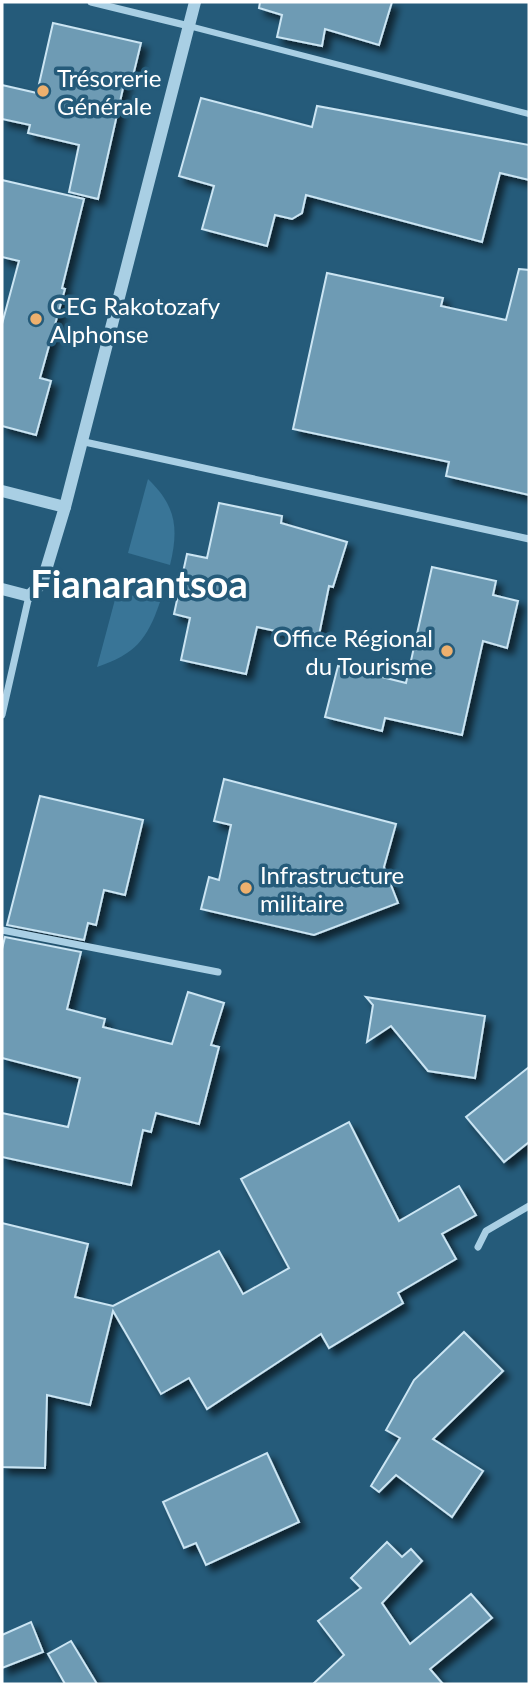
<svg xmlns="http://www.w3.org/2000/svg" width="531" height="1686" font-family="Lato,sans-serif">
	<defs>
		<filter id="shadow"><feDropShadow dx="6" dy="6" stdDeviation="3.5" flood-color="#0009"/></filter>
	</defs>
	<rect width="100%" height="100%" fill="#255b7a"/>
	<g fill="#397597">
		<path d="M148,479C176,506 179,528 170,565L128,553Z"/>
		<path d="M117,592L160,602C147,640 135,654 97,667Z"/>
	</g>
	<g fill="#6e9bb4" stroke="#cbe5f3" stroke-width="2" filter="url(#shadow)">
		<path d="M260,2H392L379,45L325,29L322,46L277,37L282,15L259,8Z"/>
		<path d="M53,23L141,43L133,76L126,75L98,199L69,192L79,145L28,133L30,125L2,119V85L37,93Z"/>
		<path d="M201,98L312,127L317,106L529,145V180L500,173L482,242L306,195L302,213L292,219L275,215L267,246L202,229L214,186L179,176Z"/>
		<path d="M2,180L84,199L62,288L65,289L40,378L51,381L36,435L2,426V324L19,261L2,257Z"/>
		<path d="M519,269L529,270V495L446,476L449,462L293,429L327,273L443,298L441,306L506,320Z"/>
		<path d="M219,503L282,516L281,523L347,542L333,587L329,586L318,640L257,627L246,674L181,660L190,618L174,614L187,554L207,558Z"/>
		<path d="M432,567L496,581L493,595L518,601L507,648L483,641L462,735L385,718L382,731L325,717L338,666L406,683Z"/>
		<path d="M224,779L396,824L384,867L398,903L314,935L201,909L209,877L219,880L231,825L214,821Z"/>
		<path d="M40,796L143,820L125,895L104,890L96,925L88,923L84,940L7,925Z"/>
		<path d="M5,937L81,952L67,1009L105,1019L103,1027L172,1044L188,992L224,1003L211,1045L219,1047L199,1124L156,1113L151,1132L143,1130L131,1185L2,1157V1113L68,1127L80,1078L2,1058V949Z"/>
		<path d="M366,997L485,1016L475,1078L428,1071L391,1026L367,1042L373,1005Z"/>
		<path d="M529,1067V1142L504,1162L466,1117Z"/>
		<path d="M349,1122L399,1221L459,1186L476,1215L442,1234L456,1259L398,1293L403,1303L329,1348L321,1334L207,1409L189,1378L161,1394L113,1311L90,1405L47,1395L45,1468L2,1467V1223L88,1244L75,1297L113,1306L219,1251L243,1294L289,1268L241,1179Z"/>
		<path d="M464,1332L503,1371L433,1439L483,1471L452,1517L396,1475L379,1492L371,1486L400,1438L386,1430L414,1380Z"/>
		<path d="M267,1453L299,1522L206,1565L196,1543L184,1548L163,1502Z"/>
		<path d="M387,1542L402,1557L411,1549L422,1561L382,1603L410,1644L471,1594L492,1618L430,1669L443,1684H313L344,1655L318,1621L361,1588L351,1578Z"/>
		<path d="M31,1622L43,1652L2,1668V1635Z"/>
		<path d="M71,1641L97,1684H65L48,1654Z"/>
	</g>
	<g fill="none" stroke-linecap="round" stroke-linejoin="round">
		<path stroke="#a9cfe4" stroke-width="6" d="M189,26L529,114"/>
		<g stroke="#a9cfe4" stroke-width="7">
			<path d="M91,2L189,26"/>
			<path d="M80,441L529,539"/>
			<path d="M2,715L29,596"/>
			<path d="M2,930L218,972"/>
			<path d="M478,1247L486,1231L529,1206"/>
		</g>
		<g stroke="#a9cfe4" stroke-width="12">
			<path d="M2,491L65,507"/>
			<path d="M2,589L29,596L42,583L65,507L195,2"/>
		</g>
	</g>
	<g fill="#edb06e" stroke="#255b7a" stroke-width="2.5">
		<circle cx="43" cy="91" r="7"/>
		<circle cx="36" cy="319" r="7"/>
		<circle cx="447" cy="651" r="7"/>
		<circle cx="246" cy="888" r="7"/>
	</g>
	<g text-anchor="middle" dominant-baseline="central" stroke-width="7" stroke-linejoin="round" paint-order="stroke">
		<g font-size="24" fill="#fff" stroke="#255b7a" text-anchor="start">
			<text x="57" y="77">Trésorerie<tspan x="57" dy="28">Générale</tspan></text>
			<text x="50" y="305">CEG Rakotozafy<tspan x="50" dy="28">Alphonse</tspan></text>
			<text x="433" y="637" text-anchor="end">Office Régional<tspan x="433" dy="28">du Tourisme</tspan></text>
			<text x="260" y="874">Infrastructure<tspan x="260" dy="28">militaire</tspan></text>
		</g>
		<g font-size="38" font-weight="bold" fill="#fff" stroke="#255b7a">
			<text x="139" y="583">Fianarantsoa</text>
		</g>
	</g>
	<rect width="531" height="1686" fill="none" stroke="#ffffff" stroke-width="7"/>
</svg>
